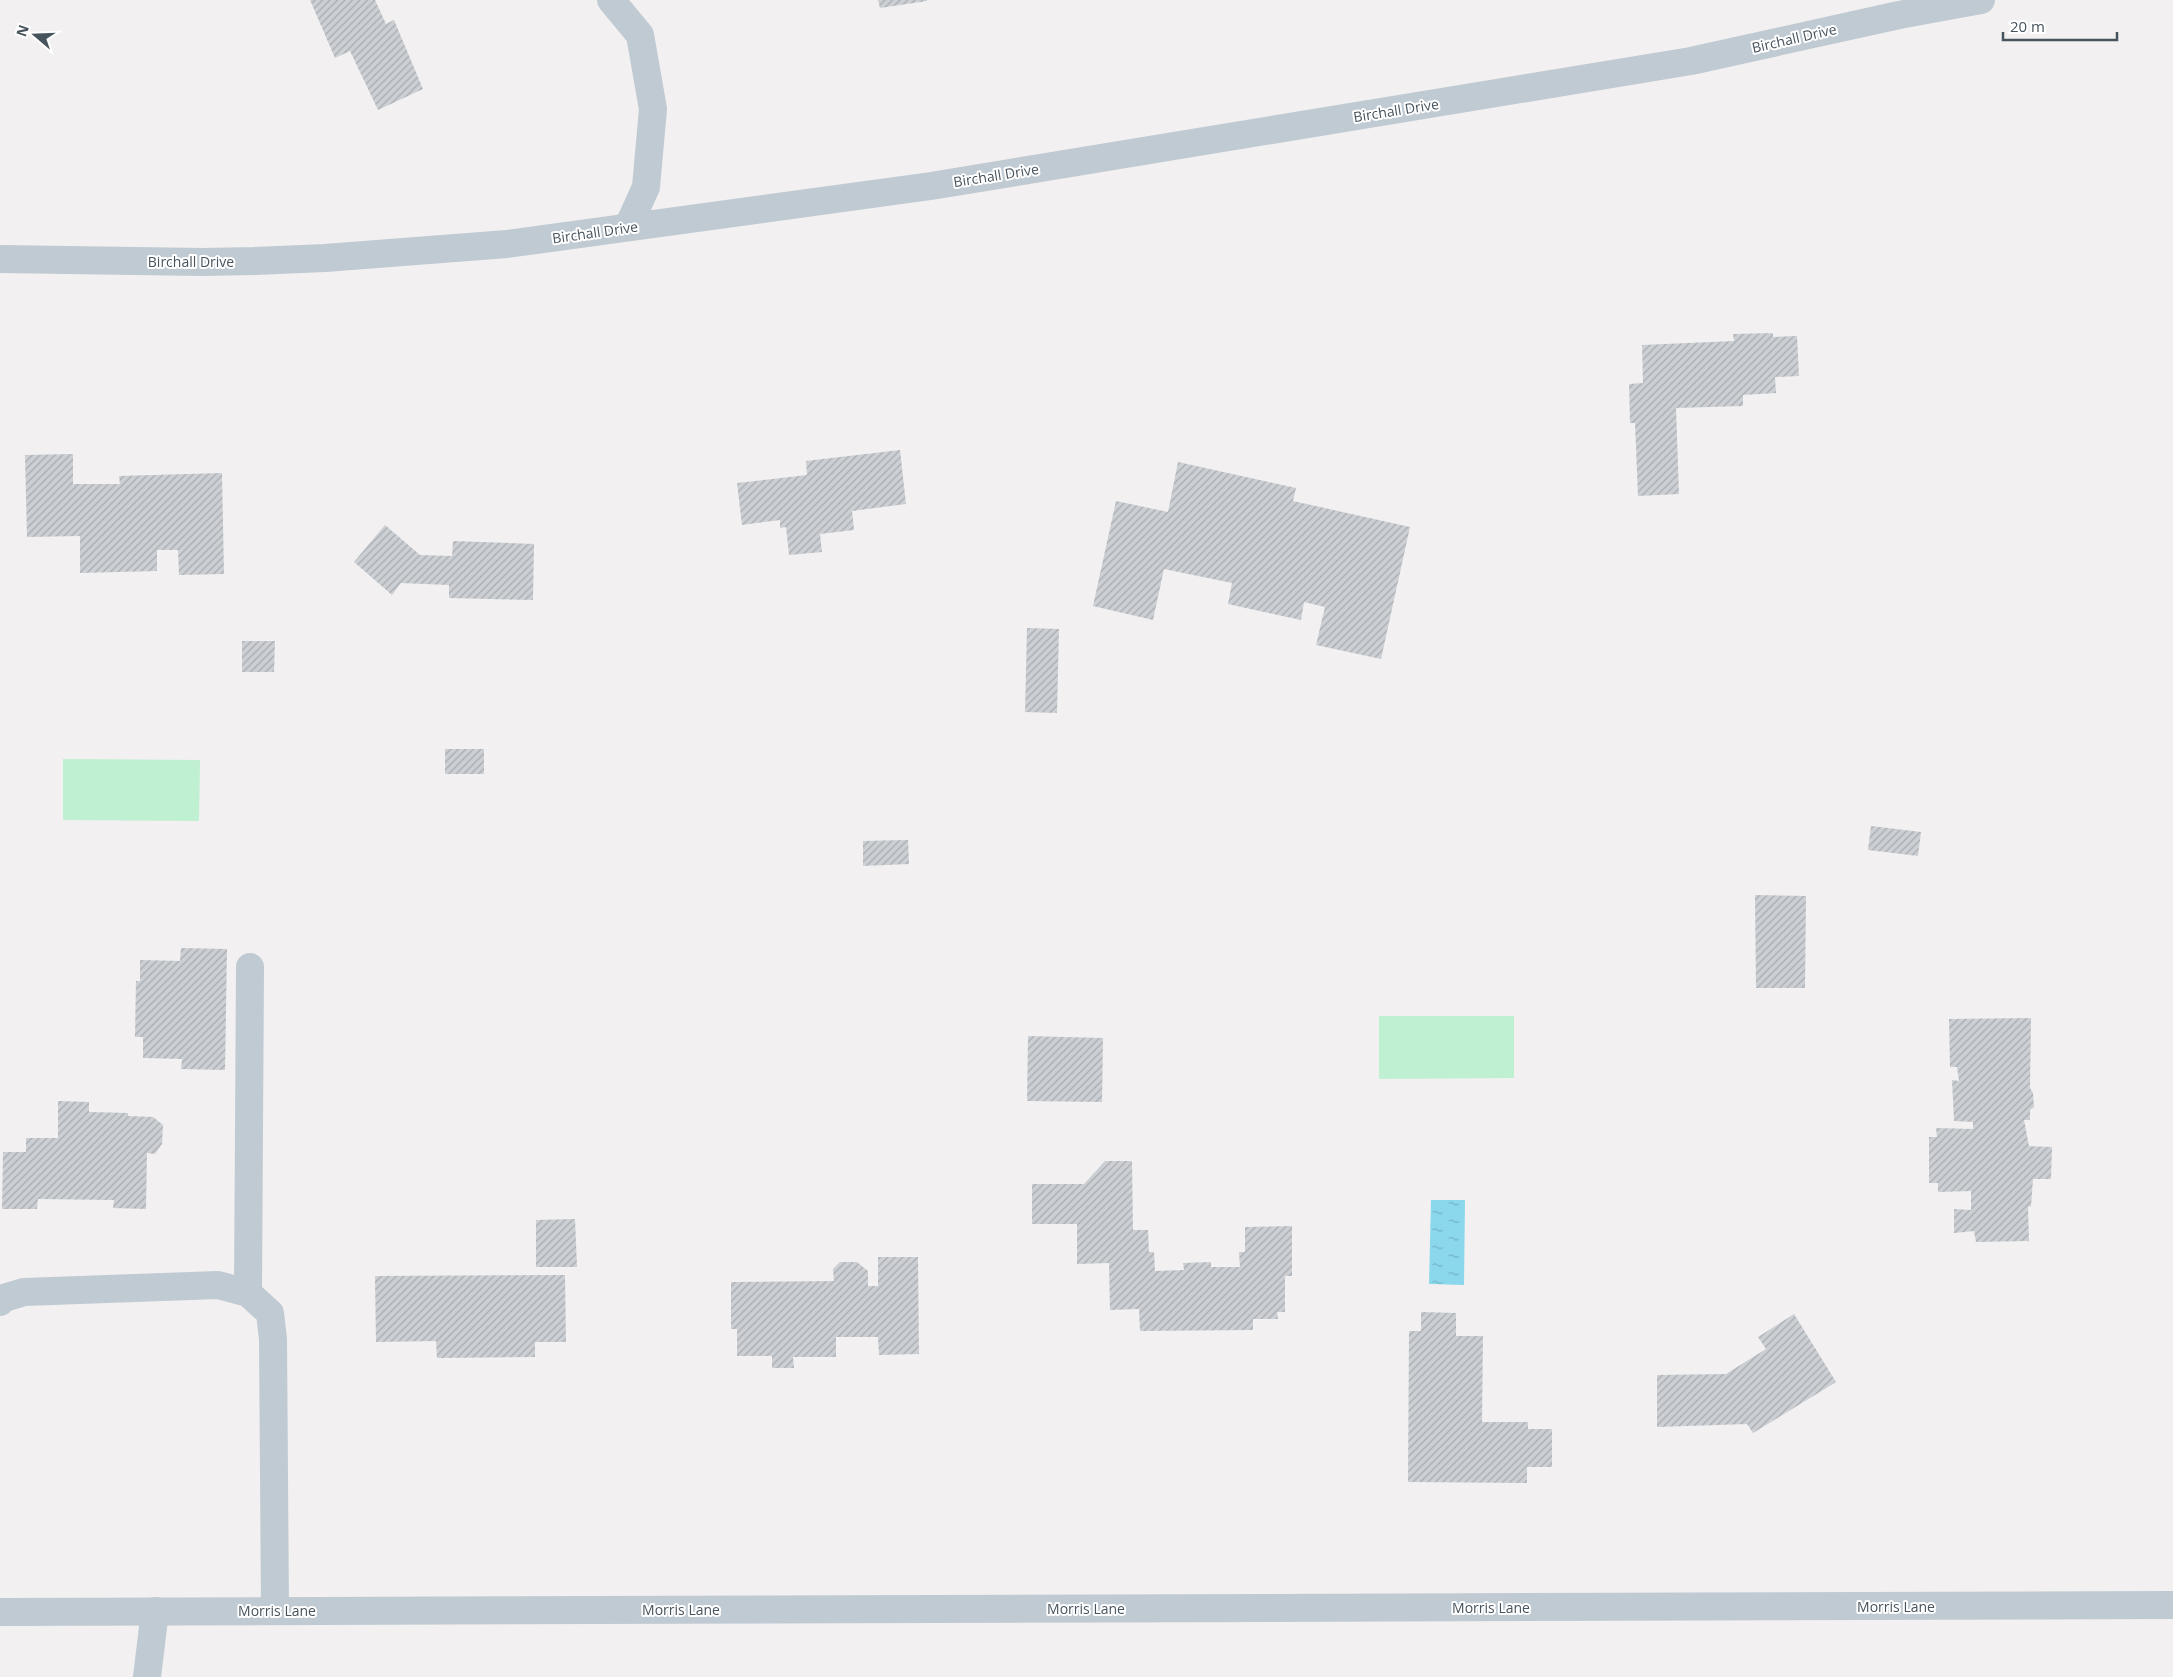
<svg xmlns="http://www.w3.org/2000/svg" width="2173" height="1677" font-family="'Open Sans',sans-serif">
	<defs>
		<pattern id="water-ripples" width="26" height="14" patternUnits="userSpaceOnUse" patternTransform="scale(1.25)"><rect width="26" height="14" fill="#8bd8ed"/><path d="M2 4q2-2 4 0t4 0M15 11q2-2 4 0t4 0" fill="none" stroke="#73b2c3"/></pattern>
		<pattern id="building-hatch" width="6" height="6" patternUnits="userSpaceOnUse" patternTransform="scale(1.25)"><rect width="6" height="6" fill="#cccfd4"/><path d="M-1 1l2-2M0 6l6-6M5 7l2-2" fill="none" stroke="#a7abaf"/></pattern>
	</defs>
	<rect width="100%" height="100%" fill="#f2f0f0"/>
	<g fill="#bef0d1">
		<path d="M63,759L200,760L199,821L63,820Z"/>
		<path d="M1379,1016H1514V1078L1379,1079Z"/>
	</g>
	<path fill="url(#water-ripples)" d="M1431,1200H1465L1464,1285L1429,1284Z"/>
	<g fill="url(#building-hatch)">
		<path d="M310,0H375L386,24L394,20L423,89L378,110L350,51L335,58Z"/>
		<path d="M878,0H927V1L880,8Z"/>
		<path d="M1773,333V337L1797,336L1799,376L1775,377L1776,393L1743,395V406L1676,408L1679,494L1638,496L1635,423H1630L1629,384L1643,383L1642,345L1734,341L1733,334Z"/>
		<path d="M900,450L906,504L852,511L854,530L820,534L822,552L789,555L786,527L780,528V520L742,525L737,483L807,475L806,461Z"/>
		<path d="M73,454V484H120L119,476L222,473L224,574L179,575L178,550H157V571L80,573V536L27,537L25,455Z"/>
		<path d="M1178,462L1296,488L1293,501L1410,527L1381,659L1316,645L1325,607L1304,602L1301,620L1228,604L1232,583L1164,569L1153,620L1093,606L1116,501L1168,512Z"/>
		<path d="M385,525L420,555L452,556L453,541L534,544L533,600L449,598V585L401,583L392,595L354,562Z"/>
		<path d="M1027,628L1059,629L1057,713L1025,712Z"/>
		<path d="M242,641H275L274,672H242Z"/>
		<rect x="445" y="749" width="39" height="25"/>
		<path d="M1871,826L1921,832L1918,856L1868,850Z"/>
		<path d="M908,840L909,864L863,866V841Z"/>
		<path d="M1755,895L1806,896L1805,988H1756Z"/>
		<path d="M181,948L227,949L225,1070L181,1069L182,1059L143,1058V1037H135L136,981H140V960L180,961Z"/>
		<path d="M2031,1018L2030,1088L2033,1093L2034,1107L2030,1110V1120H2024L2029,1146L2052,1147L2051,1179H2033L2031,1206L2028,1207L2029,1241L1976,1242L1974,1231L1954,1233V1209L1971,1210V1191L1938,1192V1183H1929V1137H1937L1936,1128L1973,1129V1122L1954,1121L1952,1080L1959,1081L1957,1067H1950L1949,1019Z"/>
		<path d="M1028,1036L1103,1038L1102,1102L1027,1101Z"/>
		<path d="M58,1101L89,1102V1112L128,1113V1116L153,1117L163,1125L162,1144L155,1154L147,1153L146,1209L113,1208L114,1200L38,1199L37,1209H2L3,1152H26V1138H58Z"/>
		<path d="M1105,1161H1132L1133,1230H1148L1149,1252H1154L1155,1271L1184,1270L1183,1263L1211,1262V1267H1240L1239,1252H1245V1227L1292,1226V1276H1285V1312H1277L1278,1319H1253V1330L1140,1331L1139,1309L1110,1310L1109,1263L1077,1264V1224H1032V1184H1084Z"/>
		<path d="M575,1219L577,1267H536V1220Z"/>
		<path d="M878,1257H918L919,1354L879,1355L878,1337H836V1357H793L794,1368H772V1356H737V1329H731V1282L834,1281L833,1269L840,1262H857L868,1271V1286H878Z"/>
		<path d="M565,1275L566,1342H535V1357L437,1358L436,1341L376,1342L375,1276Z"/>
		<path d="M1421,1312L1456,1313V1336H1483L1482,1422H1528V1429H1552V1467H1527V1483L1408,1482L1409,1331H1421Z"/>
		<path d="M1794,1314L1836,1382L1753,1433L1747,1424L1657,1427V1375L1726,1374L1766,1349L1758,1337Z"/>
	</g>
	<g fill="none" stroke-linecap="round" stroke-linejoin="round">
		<g stroke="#c0cad2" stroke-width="28">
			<path d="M611,0L640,35L653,109L646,187L628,227"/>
			<path d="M0,259L202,262L255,261L325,258L507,244L931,186L1691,61L1899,15L1981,0"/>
			<path d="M248,1293L250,967"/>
			<path d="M0,1302L4,1298L24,1292L218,1285L248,1293L270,1313L273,1339L275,1610"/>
			<path d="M0,1612L2173,1605"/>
			<path d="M147,1677L155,1611"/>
		</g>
	</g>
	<g text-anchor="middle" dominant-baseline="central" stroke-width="4" stroke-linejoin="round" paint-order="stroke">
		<g font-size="14" fill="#47535d" stroke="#fff">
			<text transform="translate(1794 38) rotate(-13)">Birchall Drive</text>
			<text transform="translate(1396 110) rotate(-9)">Birchall Drive</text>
			<text transform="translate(996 175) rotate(-9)">Birchall Drive</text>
			<text transform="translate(595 232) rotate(-8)">Birchall Drive</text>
			<text x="191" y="261">Birchall Drive</text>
			<text x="1896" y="1606">Morris Lane</text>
			<text x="1491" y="1607">Morris Lane</text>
			<text x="1086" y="1608">Morris Lane</text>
			<text x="681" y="1609">Morris Lane</text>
			<text x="277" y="1610">Morris Lane</text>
		</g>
	</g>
	<g transform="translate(35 35) rotate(289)" stroke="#ffffff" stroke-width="4" paint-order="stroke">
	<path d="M0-4L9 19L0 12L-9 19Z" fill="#47535d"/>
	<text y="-8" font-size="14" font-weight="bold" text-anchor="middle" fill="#47535d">N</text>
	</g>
	<path d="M2003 32v8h114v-8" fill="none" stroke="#47535d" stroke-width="2.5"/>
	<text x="2010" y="32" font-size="15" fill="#47535d" stroke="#ffffff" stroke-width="4" paint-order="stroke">20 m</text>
</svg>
